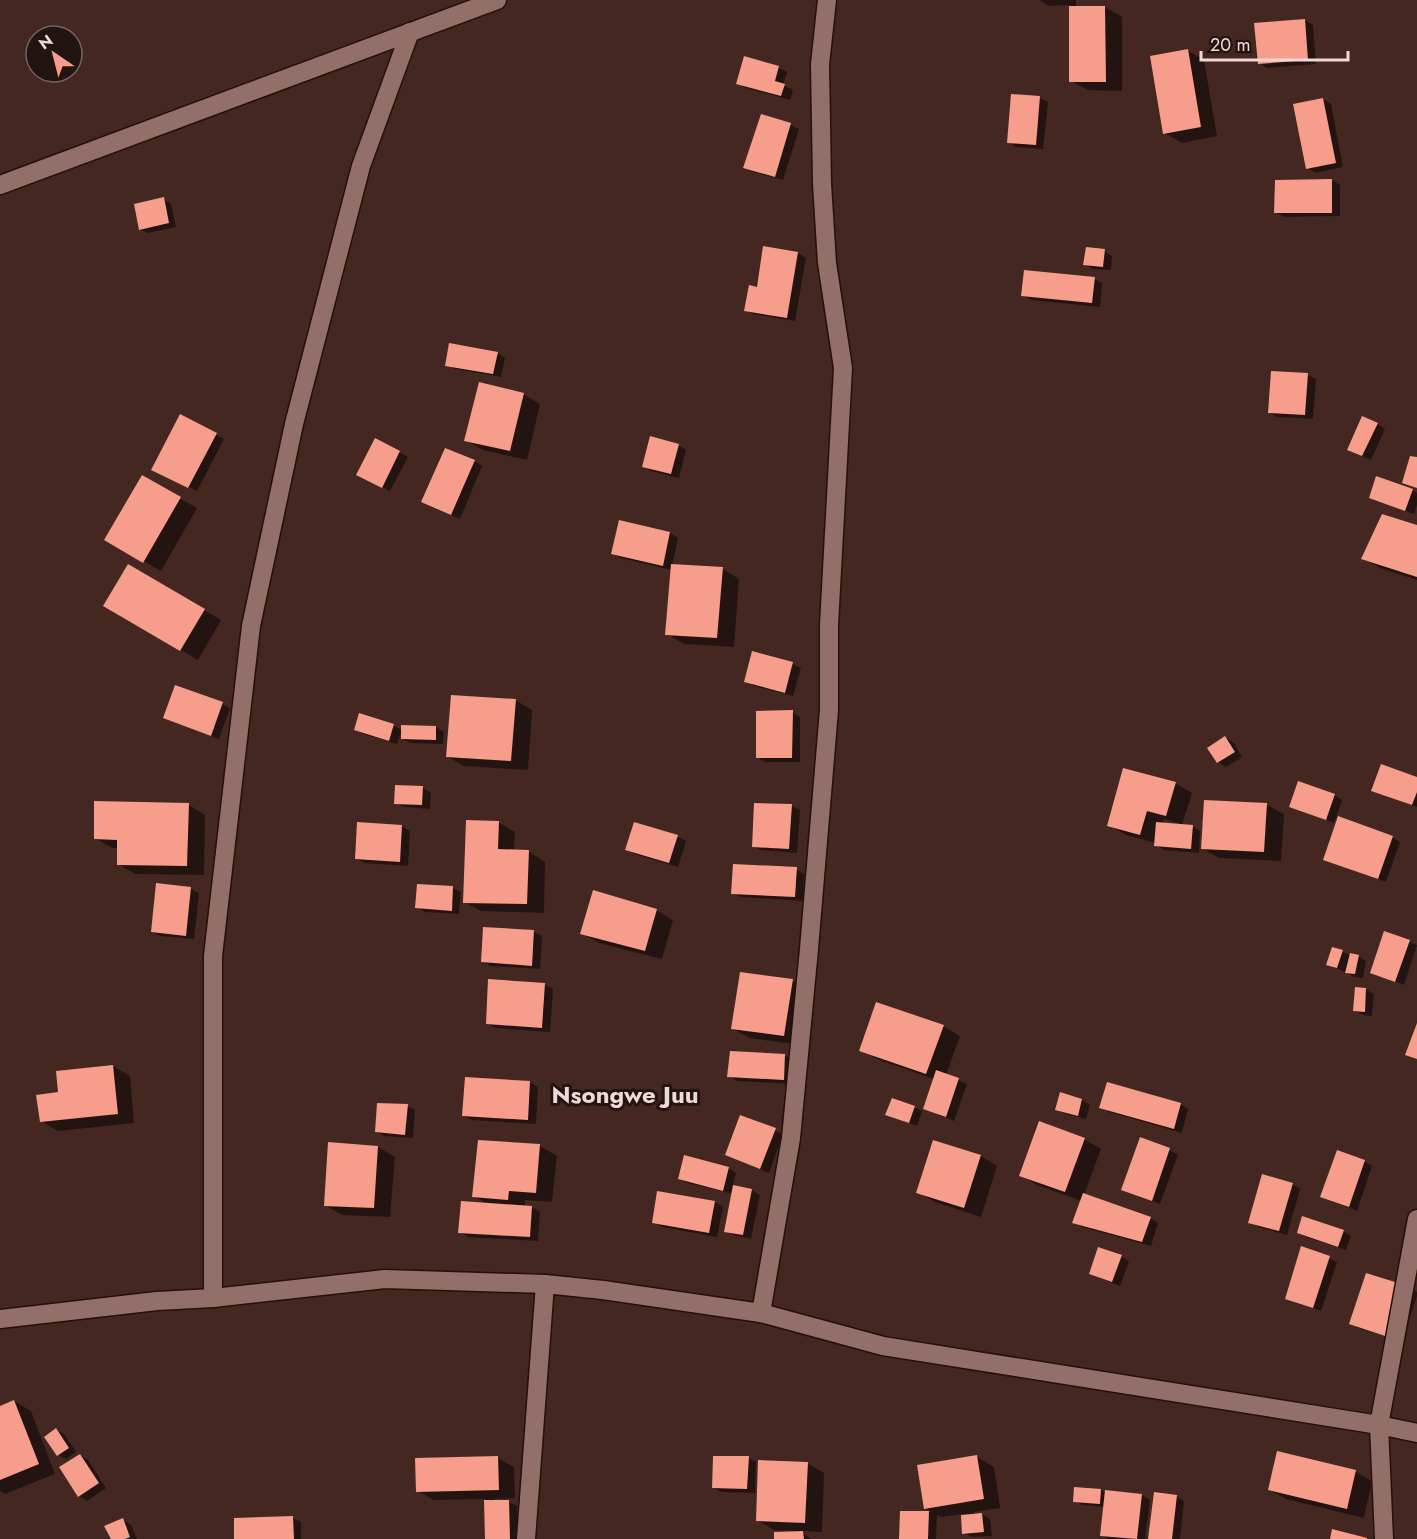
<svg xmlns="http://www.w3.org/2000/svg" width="1417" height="1539" font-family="Jost,sans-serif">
	<rect width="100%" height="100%" fill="#442721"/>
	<g fill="#0007" fill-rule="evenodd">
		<path d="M1040,0H1076V7H1105L1122,17V91L1088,90L1071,81L1070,5L1048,6Z"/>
		<path d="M1305,20L1313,25L1316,64L1267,68L1259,63Z"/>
		<path d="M1188,51L1204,60L1217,136L1182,143L1165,133Z"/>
		<path d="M745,58L779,68L787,72L783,85L793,90L790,100L746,88L738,83Z"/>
		<path d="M1040,98L1048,102L1043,149L1016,147L1008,142Z"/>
		<path d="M1323,99L1331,104L1343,167L1316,173L1308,168Z"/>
		<path d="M762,116L791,125L799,129L783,180L753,172L745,167Z"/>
		<path d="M1332,180L1340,185V216L1284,217L1276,212Z"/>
		<path d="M163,199L171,204L176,227L148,233L140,229Z"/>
		<path d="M1104,251L1112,256L1111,270L1093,269L1085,264Z"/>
		<path d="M798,253L806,258L795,321L753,314L745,310Z"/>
		<path d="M1094,279L1102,283L1100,307L1031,300L1023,295Z"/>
		<path d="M497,353L505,358L501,377L455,369L447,365Z"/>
		<path d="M1308,375L1316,379L1313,419L1277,417L1269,412Z"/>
		<path d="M523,394L540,404L527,460L483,450L466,440Z"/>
		<path d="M180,416L224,439L197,491L161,474Z"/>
		<path d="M1377,424L1385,429L1371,460L1357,454Z"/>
		<path d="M376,440L408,457L390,491L366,479Z"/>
		<path d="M678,445L686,450L679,478L651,471L643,466Z"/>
		<path d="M474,461L482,466L460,519L422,502Z"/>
		<path d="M142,477L197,508L161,571L106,540Z"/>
		<path d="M1377,478L1417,493V505L1414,514L1371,497Z"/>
		<path d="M620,522L670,533L678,538L672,566L723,569L739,579L734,647L684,644L667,634L672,570L621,558L613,554Z"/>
		<path d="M1417,526V580L1380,568L1363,558Z"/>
		<path d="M129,566L221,620L198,660L105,606Z"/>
		<path d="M753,653L793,664L801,668L793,696L754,686L746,681Z"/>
		<path d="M515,700L532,710L528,770L464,766L448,757Z"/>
		<path d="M222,704L230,708L219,739L165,718Z"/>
		<path d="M792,712L800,717V762H765L757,757Z"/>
		<path d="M360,715L394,726L402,730L397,744L363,734L355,729Z"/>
		<path d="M436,727L444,732L443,744L411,743L402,739Z"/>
		<path d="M1226,738L1234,743L1242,757L1226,767L1218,762Z"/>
		<path d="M1417,778V807L1373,790Z"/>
		<path d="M1175,783L1192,793L1182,825L1192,826L1200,831L1199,853L1164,850L1156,845V843L1126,835L1109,825ZM1164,819L1180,824V825L1163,824Z"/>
		<path d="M423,788L431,793L430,809L404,807L396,803Z"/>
		<path d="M1334,795L1342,800L1334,823L1291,806Z"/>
		<path d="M1205,802L1267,805L1284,814L1281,861L1219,858L1202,848Z"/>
		<path d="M189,805L205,815L204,875L135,874L118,864L119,848H112L95,838Z"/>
		<path d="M792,806L800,810L797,853L761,850L753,846Z"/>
		<path d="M498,822L515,832L514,851L529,852L545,862L544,913L481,911L464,902Z"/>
		<path d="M358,823L402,826L410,831L408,866L364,863L356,858Z"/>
		<path d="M635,824L678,837L686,841L678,867L634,854L626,849Z"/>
		<path d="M1392,837L1400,842L1386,882L1325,859Z"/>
		<path d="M796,869L804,874L803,901L741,897L733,893Z"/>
		<path d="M419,886L453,888L461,892L459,914L425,912L417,907Z"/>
		<path d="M191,889L199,893L194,939L160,936L152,932Z"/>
		<path d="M656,910L673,920L662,959L599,943L582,933Z"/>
		<path d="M484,929L534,932L542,936L540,969L491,966L483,962Z"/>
		<path d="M1385,933L1417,945L1404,985L1371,972Z"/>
		<path d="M1342,952L1351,956H1358L1366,961L1363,978L1355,977L1328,964Z"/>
		<path d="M793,981L809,990L801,1045L750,1038L733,1029Z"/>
		<path d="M545,985L553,989L550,1032L495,1028L487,1023Z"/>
		<path d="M1365,989L1374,994L1372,1016L1363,1015L1355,1011Z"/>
		<path d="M943,1026L960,1036L946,1075L967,1084L954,1121L924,1108L934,1079L877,1059L861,1050Z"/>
		<path d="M731,1052L785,1056L793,1060L792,1084L737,1081L729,1076Z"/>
		<path d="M113,1066L130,1076L134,1123L58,1131L41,1121L60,1094Z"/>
		<path d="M467,1078L530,1082L538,1087L536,1124L472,1120L464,1116Z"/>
		<path d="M1082,1100L1090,1105L1086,1119L1065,1114L1057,1109Z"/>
		<path d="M1180,1104L1188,1109L1182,1133L1109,1112L1101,1107Z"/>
		<path d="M407,1106L415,1110L413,1138L384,1136L376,1131Z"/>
		<path d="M914,1107L922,1111L917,1126L887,1115Z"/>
		<path d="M741,1117L783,1134L769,1173L727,1155Z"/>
		<path d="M1084,1139L1101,1149L1084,1195L1150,1218L1158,1223L1151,1246L1082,1227L1074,1222L1082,1201L1037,1185L1021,1175Z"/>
		<path d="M1141,1139L1178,1154L1160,1204L1123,1189Z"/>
		<path d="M479,1141L540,1146L557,1156L552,1202L525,1200V1207H532L540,1212L538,1241L468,1237L460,1232L489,1205L474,1196Z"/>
		<path d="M378,1147L395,1157L390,1217L342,1215L325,1205Z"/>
		<path d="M981,1156L997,1166L981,1217L935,1202L918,1192Z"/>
		<path d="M1364,1161L1372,1166L1357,1211L1322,1197Z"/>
		<path d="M728,1168L736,1173L733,1185L752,1190L760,1195L751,1239L734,1235L725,1231L733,1194L687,1183L679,1179Z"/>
		<path d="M1292,1184L1300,1189L1287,1235L1258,1227L1250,1222Z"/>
		<path d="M715,1202L723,1207L717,1237L662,1227L654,1222Z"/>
		<path d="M1343,1231L1351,1236L1346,1250L1306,1237L1298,1232Z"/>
		<path d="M1121,1256L1129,1261L1120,1286L1090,1274Z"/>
		<path d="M1329,1258L1337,1262L1321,1311L1286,1298Z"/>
		<path d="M1410,1288L1417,1292V1296L1402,1342L1359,1328L1351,1324Z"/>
		<path d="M14,1401L31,1411L55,1474L5,1494L0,1491V1407Z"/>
		<path d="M56,1430L64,1434L76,1452L66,1459L58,1455Z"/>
		<path d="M80,1455L88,1460L106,1488L87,1501L79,1496Z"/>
		<path d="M977,1457L994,1467L1000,1508L974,1512V1515L982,1514L990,1519L992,1536L972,1537L963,1533L962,1514L942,1517L937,1515L936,1539H901V1512H933L925,1508Z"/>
		<path d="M498,1458L514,1467L515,1498L494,1499V1502H509L517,1506V1539H487L486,1499L434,1500L418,1491Z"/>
		<path d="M748,1458L756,1462L755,1493L721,1492L713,1487Z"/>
		<path d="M807,1463L824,1473L822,1532L800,1531L811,1539H775L795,1533V1531L774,1530L757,1520Z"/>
		<path d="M1356,1472L1372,1481L1364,1518L1286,1499L1269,1490Z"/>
		<path d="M1075,1489L1101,1490L1106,1493L1107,1492L1142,1495L1150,1500L1145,1539H1108L1102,1535L1105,1507L1083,1505L1074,1501Z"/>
		<path d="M1176,1496L1184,1501L1180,1539H1150Z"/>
		<path d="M293,1518L301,1522V1539H236Z"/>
		<path d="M123,1520L131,1525L137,1539H112Z"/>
	</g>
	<g fill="#f69d8b">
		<path d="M1069,6H1105L1106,82H1069Z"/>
		<path d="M1305,19L1308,60L1258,64L1254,23Z"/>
		<path d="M1188,49L1201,127L1163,134L1150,56Z"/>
		<path d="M744,56L779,66L775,81L785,84L781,96L736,84Z"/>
		<path d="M1011,94L1040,96L1036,145L1007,143Z"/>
		<path d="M1323,98L1336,163L1306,169L1293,104Z"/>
		<path d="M761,114L791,123L775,177L743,168Z"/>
		<path d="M1332,179V213H1274L1275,180Z"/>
		<path d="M164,197L169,223L139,230L134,204Z"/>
		<path d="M763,246L798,252L787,318L744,311L749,285L757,287Z"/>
		<path d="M1086,247L1105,249L1103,267L1083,265Z"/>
		<path d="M1024,270L1095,277L1092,303L1021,296Z"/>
		<path d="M449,343L498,352L493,374L445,366Z"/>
		<path d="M1271,371L1308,373L1305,415L1268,413Z"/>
		<path d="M479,382L524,393L510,451L464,441Z"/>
		<path d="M180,414L217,433L188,488L151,470Z"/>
		<path d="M1362,416L1378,423L1362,456L1347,450Z"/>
		<path d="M650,436L679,444L671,474L642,467Z"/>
		<path d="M375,438L400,451L382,488L356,475Z"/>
		<path d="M445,448L475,460L451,515L421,502Z"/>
		<path d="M1410,456L1417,457V488L1402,483Z"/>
		<path d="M142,475L181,497L143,563L104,540Z"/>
		<path d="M1376,476L1413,489L1405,511L1369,498Z"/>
		<path d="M1382,514L1417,525V577L1361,559Z"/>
		<path d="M619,520L670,532L663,566L611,554Z"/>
		<path d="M128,564L205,609L180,651L103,606Z"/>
		<path d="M671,564L723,567L717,638L665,635Z"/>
		<path d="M752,651L793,662L785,693L744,682Z"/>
		<path d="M175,685L223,702L211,736L163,718Z"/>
		<path d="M451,695L516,699L511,761L446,757Z"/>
		<path d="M793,710L792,758H756V711Z"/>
		<path d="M359,713L394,724L389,741L354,730Z"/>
		<path d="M401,725L436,726V740L401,739Z"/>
		<path d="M1225,736L1235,752L1217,763L1207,748Z"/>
		<path d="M1381,764L1417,777V792L1412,805L1371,791Z"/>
		<path d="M1123,768L1176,782L1166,816L1147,811L1140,835L1107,826Z"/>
		<path d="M1298,781L1335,794L1326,820L1289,807Z"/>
		<path d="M395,785L423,786L422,805L394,804Z"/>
		<path d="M1204,800L1267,803L1264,852L1201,849Z"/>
		<path d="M94,801L189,803L187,866L117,865V840L94,839Z"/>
		<path d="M754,803L792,804L789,849L752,847Z"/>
		<path d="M1338,816L1393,836L1378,879L1323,860Z"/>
		<path d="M466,820L499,821L498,849L529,850L527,904L463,903Z"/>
		<path d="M357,822L402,825L400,862L355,859Z"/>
		<path d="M634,822L678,835L669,863L625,850Z"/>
		<path d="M1156,822L1193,825L1191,849L1154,846Z"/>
		<path d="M733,864L797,867L795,897L731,894Z"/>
		<path d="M156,883L191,887L186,936L151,932Z"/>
		<path d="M417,884L453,886L452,911L415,908Z"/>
		<path d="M593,890L657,909L645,951L580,934Z"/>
		<path d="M483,927L534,930L532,966L481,962Z"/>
		<path d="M1384,931L1410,940L1395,982L1370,973Z"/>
		<path d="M1332,947L1343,950L1337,968L1326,965Z"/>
		<path d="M1350,953L1359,955L1355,974L1345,973Z"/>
		<path d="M740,972L793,979L784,1036L731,1029Z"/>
		<path d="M488,979L545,983L542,1028L486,1024Z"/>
		<path d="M1355,987L1366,988L1365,1012L1353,1011Z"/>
		<path d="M876,1002L944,1025L926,1074L859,1051Z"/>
		<path d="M1417,1023V1059L1405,1055Z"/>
		<path d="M730,1051L785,1054L784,1080L727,1077Z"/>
		<path d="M113,1065L118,1114L40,1122L36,1095L58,1092L56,1071Z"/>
		<path d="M936,1070L959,1078L946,1117L923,1109Z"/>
		<path d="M465,1077L530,1081L528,1120L462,1116Z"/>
		<path d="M1107,1082L1181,1103L1174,1129L1099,1108Z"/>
		<path d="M1060,1092L1082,1099L1078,1116L1055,1110Z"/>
		<path d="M892,1098L915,1106L909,1123L885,1115Z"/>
		<path d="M377,1103L408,1104L405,1135L375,1132Z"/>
		<path d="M740,1115L776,1128L760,1169L725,1155Z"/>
		<path d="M1039,1121L1085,1138L1065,1192L1019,1176Z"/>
		<path d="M1140,1137L1170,1148L1152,1201L1121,1190Z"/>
		<path d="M478,1140L540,1144L536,1193L509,1191L508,1200L472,1197Z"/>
		<path d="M933,1140L981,1155L964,1208L916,1193Z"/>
		<path d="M328,1142L378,1146L374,1208L324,1206Z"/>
		<path d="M1337,1150L1365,1160L1349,1207L1320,1197Z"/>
		<path d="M684,1155L729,1167L723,1191L678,1179Z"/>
		<path d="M1262,1174L1293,1183L1279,1231L1248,1223Z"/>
		<path d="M733,1185L752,1189L743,1235L724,1232Z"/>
		<path d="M657,1191L715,1201L709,1233L652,1223Z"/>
		<path d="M1083,1193L1151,1217L1142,1242L1072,1223Z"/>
		<path d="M461,1201L532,1206L530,1237L458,1233Z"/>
		<path d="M1302,1216L1344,1230L1338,1247L1297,1233Z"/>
		<path d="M1301,1246L1330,1256L1313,1308L1285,1299Z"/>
		<path d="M1098,1247L1122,1255L1112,1282L1089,1274Z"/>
		<path d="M1366,1273L1411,1287L1394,1339L1349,1324Z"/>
		<path d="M14,1400L39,1464L0,1480V1406Z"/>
		<path d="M56,1428L69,1448L57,1456L44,1437Z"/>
		<path d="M1277,1451L1356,1470L1347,1509L1268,1490Z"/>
		<path d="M80,1454L99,1483L78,1497L59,1467Z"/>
		<path d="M977,1455L984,1499L924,1509L917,1465Z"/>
		<path d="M498,1456L499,1490L416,1492L415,1458Z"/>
		<path d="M713,1456H749L747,1489L712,1488Z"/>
		<path d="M758,1460L808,1462L805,1523L756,1521Z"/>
		<path d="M1074,1487L1101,1489L1100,1504L1073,1502Z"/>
		<path d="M1105,1490L1142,1494L1137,1539L1100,1536Z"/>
		<path d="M1154,1492L1177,1495L1172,1539H1148Z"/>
		<path d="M484,1500H509L510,1539H485Z"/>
		<path d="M900,1511H929L928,1539H899Z"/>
		<path d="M982,1513L984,1532L962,1534L961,1515Z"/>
		<path d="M293,1516L294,1539H234V1518Z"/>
		<path d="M123,1518L130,1537L125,1539H111L104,1526Z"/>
		<path d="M1332,1529L1367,1538V1539H1330Z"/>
		<path d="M803,1531L804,1539H774V1532Z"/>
	</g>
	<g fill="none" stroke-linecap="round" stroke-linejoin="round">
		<g stroke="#290e09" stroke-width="21">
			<g id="minor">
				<path d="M0,185L497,0"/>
				<path d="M213,1298V956L251,626L294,424L361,166L410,32"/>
				<path d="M761,1313L791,1138L809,949L829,710V625L843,368L827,263L822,184L820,64L827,0"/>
				<path d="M526,1539L545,1284"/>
				<path d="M1384,1539L1379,1425L1417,1219"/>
			</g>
		</g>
		<g stroke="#290e09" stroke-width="21">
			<path id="tertiary" d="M0,1319L157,1301L213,1298L385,1279L545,1284L603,1290L761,1313L883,1346L1379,1425L1417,1433"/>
		</g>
		<use href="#minor" stroke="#926f68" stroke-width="18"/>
		<use href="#tertiary" stroke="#926f68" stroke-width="18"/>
	</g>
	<g text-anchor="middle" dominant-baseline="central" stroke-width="6" stroke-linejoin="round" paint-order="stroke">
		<g font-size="24" font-weight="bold" fill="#eed9d5" stroke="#211411">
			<text x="625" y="1094">Nsongwe Juu</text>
		</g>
	</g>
	<g transform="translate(54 54) rotate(325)"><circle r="28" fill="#211411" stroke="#73635f" stroke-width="1.5"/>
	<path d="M0-4.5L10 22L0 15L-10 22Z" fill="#f49d8c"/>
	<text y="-9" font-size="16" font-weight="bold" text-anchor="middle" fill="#eed9d5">N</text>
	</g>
	<path d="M1201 51v9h147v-9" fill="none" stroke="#eed9d5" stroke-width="3"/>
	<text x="1210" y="51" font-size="18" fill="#eed9d5" stroke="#211411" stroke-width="4.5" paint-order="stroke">20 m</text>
</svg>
